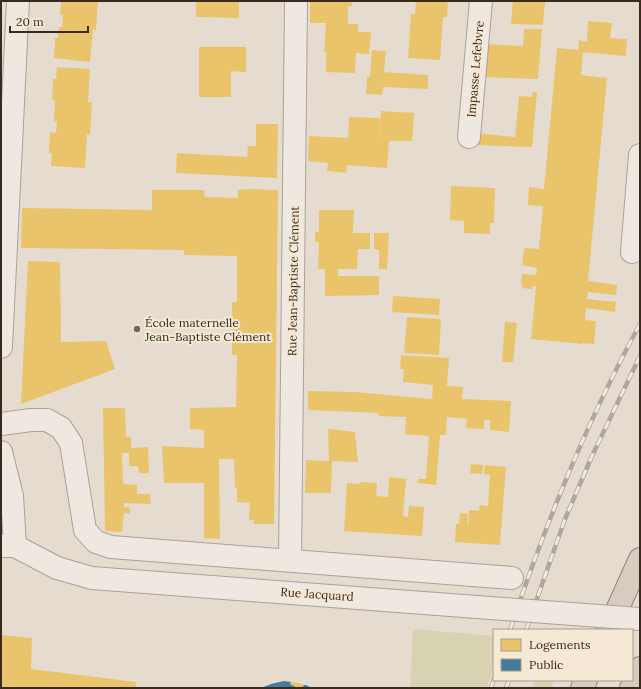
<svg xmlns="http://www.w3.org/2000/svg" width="641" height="689" font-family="Lora,serif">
	<rect width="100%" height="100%" fill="#e5dccf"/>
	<g fill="#d7d3b2">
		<path d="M413,629L494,636V665L487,688H410Z"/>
		<path d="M535,680H554L551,688H532Z"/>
	</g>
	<g fill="#e9c46a">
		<path d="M61,1H98L96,30L93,29L90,62L54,58L55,38H58L59,27H62L63,15H60Z"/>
		<path d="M196,1H239V18L196,17Z"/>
		<path d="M310,1H352V6H348V24H358V32H371L369,54L356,53L355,73L326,72V52H324L326,23H310Z"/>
		<path d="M416,1H448L447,17H443L440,60L408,58L411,14H415Z"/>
		<path d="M513,1L545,2L543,25L511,24Z"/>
		<path d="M588,21L612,23L610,38L627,39L626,56L583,52L581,75L607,78L588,281L617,285L616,295L588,292L587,299L616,302L615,312L586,308L585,320L596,321L594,344L582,343V344L531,339L536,286H533L532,289L522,288V285H521L522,274L536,275L537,268L522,265L524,248L539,249L543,206L528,205L529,187L544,189L557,48L578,50L579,40L587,42Z"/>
		<path d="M524,29H542L538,79L481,77L484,44L523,46Z"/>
		<path d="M199,47H246V72L231,71V97H199Z"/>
		<path d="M372,50L386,51L384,72L428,75V89L383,87L382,95L366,94L367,77H370Z"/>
		<path d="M57,67L90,69L88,102H92L90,135L87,134L85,168L51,166L52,153H49L50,132L56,133L57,121H54L55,100H52L53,79H56Z"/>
		<path d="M533,92H537L532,147L475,145L476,133L515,137L519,96L532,97Z"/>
		<path d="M381,111L414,113L412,141H389L387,168L347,165L346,173L327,171L328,163L308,161L309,136L348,138L349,117L380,118L379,140Z"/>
		<path d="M256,124H278L277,178L176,173L177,153L247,157L248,146H256Z"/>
		<path d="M451,186L495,188L494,223H490V234L464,233V221L450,220Z"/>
		<path d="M250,189L278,190L274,524H254V520H249L250,503L237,502V488H235L234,459H219L220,539L204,538V483H164L162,446L204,448V430L190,429V408L236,407L237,355H232V302H237V256L184,255V250L21,248L22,208L152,210V190H204L205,197L238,198V190Z"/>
		<path d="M319,210H354L353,233H370V249H358L357,269H338V276H379V295L325,296V269H318L319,242H315V232H319Z"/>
		<path d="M374,233H389L387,269H379V250L374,249Z"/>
		<path d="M28,261L60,262L61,342L106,341L115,369L21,404Z"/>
		<path d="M393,296L440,299L439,315L392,312Z"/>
		<path d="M407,317L441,319L439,355L404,353Z"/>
		<path d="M505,322L517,323L513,362H502Z"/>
		<path d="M401,355L449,358L447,386L463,387L462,399L511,401L509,432L490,430V420H484V429L466,428L467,419L447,417L446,435H440L436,485L418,483V479H426L429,436L405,434L406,417L378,416L379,413L308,410V391L355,392L432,399L433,385L403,382L404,369H400Z"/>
		<path d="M103,408H125L126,437H131V448L148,447L149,473H139L138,466H129V453H122L123,484L137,485V494H150L151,504L124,503V507L130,508V514L124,513L122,532L105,531Z"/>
		<path d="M328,429L355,432L358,462L332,461L331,493H305L306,460L329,461Z"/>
		<path d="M471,464L483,465L482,474L470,473Z"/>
		<path d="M485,465L506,467L500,545L455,542L456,524H459L460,513L468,514L467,524L468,525L469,510L479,511L480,505L488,506L490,475L484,474Z"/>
		<path d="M389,477L406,479L403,516L408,517L409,506L424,507L422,536L344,531L347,483L360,484V482L377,483L376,496L388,497Z"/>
		<path d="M1,635L32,638L31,669L136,682V688H1Z"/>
		<path d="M291,682L298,683L304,685L302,688H297L290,684Z"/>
	</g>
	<g fill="#457b9d">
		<path d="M284,681L291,682L290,684L297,688H261L271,684Z"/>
		<path d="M304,685H306L312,688H302Z"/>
	</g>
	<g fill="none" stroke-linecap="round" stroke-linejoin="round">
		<g stroke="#aaa198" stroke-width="24">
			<g id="minor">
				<path d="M469,137L481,1"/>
				<path d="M632,252L640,155"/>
				<path d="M1,347L18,1"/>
				<path d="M1,424L31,420H47L61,428L71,443L85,530L96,542L111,547L512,578"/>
				<path d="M1,452L12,496L15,546"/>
				<path d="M1,546H15L57,568L92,578L477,607"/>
				<path d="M290,560L296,1"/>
			</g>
		</g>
		<g stroke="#90877f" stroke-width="24">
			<g id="highway">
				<path d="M608,630L640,559"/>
				<path d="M582,688L586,680"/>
				<path d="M631,688L640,668"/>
			</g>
		</g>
		<use href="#minor" stroke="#eee8e0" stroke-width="22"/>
		<use href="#highway" stroke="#d8cbbf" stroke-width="22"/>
		<g stroke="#ada7a1" stroke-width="4.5">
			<g id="rail">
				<path d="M510,630C545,525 587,421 640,324"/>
				<path d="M526,630L565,519L592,456L640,356"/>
				<path d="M491,688L494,679"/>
				<path d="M506,688L509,680"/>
			</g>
		</g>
		<use href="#rail" stroke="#f5e8d5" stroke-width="3" stroke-dasharray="9" stroke-linecap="butt"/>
		<g stroke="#aaa198" stroke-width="24" stroke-linecap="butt">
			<path id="minor-bridge" d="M477,607L640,619"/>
		</g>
		<use href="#minor-bridge" stroke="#eee8e0" stroke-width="22"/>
	</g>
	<circle fill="#76685d" stroke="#f5e8d5" stroke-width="1.5" cx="137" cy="329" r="4"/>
	<g text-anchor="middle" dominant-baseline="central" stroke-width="4" stroke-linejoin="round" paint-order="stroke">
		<g font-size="12" fill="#3a291f" stroke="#f5e8d5">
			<text transform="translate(475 69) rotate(-85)">Impasse Lefebvre</text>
			<text transform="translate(293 281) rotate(-89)">Rue Jean-Baptiste Clément</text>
			<text transform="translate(317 594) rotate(4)">Rue Jacquard</text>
		</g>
		<g font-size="12" fill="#3a291f" stroke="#f5e8d5" text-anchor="start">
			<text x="145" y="322">École maternelle<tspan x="145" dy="14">Jean-Baptiste Clément</tspan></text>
		</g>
	</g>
	<rect width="641" height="689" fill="none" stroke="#3a291f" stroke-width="4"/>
	<rect x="493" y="629" width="140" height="52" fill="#f5e8d5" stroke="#aa9c8c"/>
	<rect x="501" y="639" width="20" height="12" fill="#e9c46a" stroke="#aa9c8c"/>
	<text x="529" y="649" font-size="12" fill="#3a291f">Logements</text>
	<rect x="501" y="659" width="20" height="12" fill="#457b9d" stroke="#aa9c8c"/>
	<text x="529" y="669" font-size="12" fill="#3a291f">Public</text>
	<path d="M10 26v6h78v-6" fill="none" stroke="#3a291f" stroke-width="2"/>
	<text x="16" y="26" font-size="12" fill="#3a291f" stroke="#f5e8d5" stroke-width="3" paint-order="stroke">20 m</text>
</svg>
